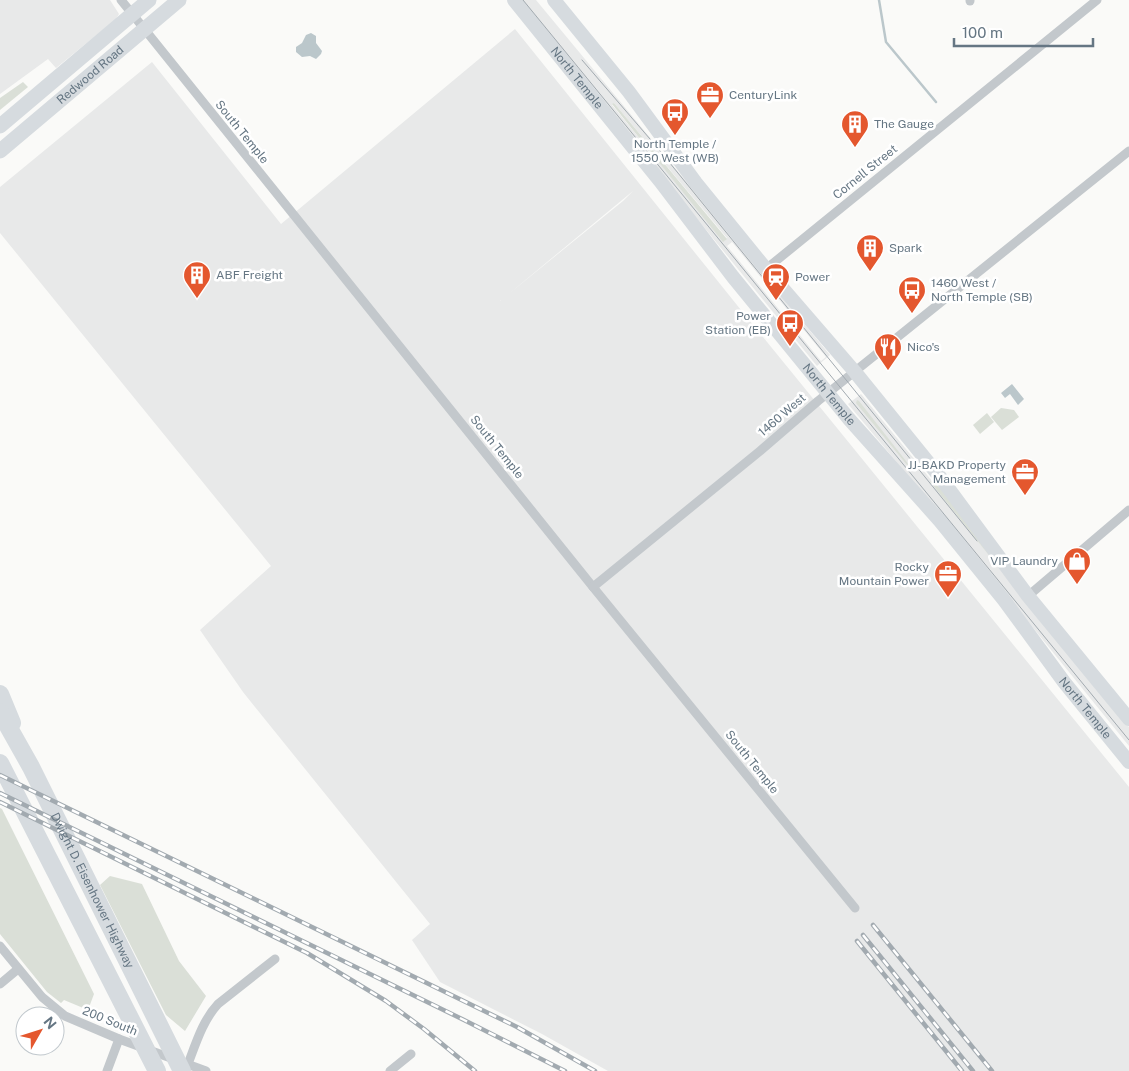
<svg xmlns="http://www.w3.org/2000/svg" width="1129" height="1071" font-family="'Public Sans',sans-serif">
	<rect width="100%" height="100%" fill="#fafaf8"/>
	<g fill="#e8e9e9" fill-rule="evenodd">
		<path d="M0,0H110L119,14L116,19L56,68L48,59L0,94Z"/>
		<path d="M519,0H536L830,355L817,366ZM614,103L727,238L724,241L612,105ZM732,242L826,357L821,361L727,246Z"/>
		<path d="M515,29L741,310L1129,787V1071H608L542,1034L440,982L412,940L430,924L243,692L200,630L271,566L0,233V187L152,62L281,224ZM633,191L623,201L500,301Z"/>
		<path d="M861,394L932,481L931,483L1129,727V746L952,528L848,404Z"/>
	</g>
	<g fill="#dadfd7">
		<path d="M23,82L28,87L0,110V98Z"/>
		<path d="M614,103L727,239L723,242L612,104Z"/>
		<path d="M857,400L859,401L913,470L912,471L856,403Z"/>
		<path d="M1001,408L1014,410L1019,417L1002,430L991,417Z"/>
		<path d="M987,413L994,422L980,434L973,425Z"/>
		<path d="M932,481L947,494L1009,580L930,482Z"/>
		<path d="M0,808L2,809L94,994L88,1010L64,1000L61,1003L47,992L0,934Z"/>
		<path d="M110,876L142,884L179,961L206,996L185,1031L166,1015L100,885Z"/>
	</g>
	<g fill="#bbc7cb">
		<path d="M311,33L316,36V43L322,51L321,54L316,59L310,56L302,57L296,52V47L302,43L306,35Z"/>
		<path d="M1012,384L1024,399L1018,405L1010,394L1005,398L1001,393Z"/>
	</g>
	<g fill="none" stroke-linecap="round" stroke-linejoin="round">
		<path stroke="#bbc7cb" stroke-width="2.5" d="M879,0L886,42L936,102"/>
		<g stroke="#c3c8cc" stroke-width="9">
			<path d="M121,0L593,587L855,908"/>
			<path d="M970,0V1"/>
			<path d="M766,269L1097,0"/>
			<path d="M593,587L760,451L818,401L1129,151"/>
			<path d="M1028,596L1129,510"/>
			<path d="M0,946L42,997L65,1016L119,1039L206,1071"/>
			<path d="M0,984L18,969"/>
			<path d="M188,1064C196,1043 203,1020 218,1004L275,959"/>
			<path d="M107,1071L119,1039"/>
			<path d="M390,1071L411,1054"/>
		</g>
		<g stroke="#d6dbdf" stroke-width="14">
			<path id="s1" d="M514,0L660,181L733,277L849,419L940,521L1004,600L1064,682L1129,762"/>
			<path d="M554,0L629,92L696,183L766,269L855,372L940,477L1028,596L1129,719"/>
		</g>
		<g stroke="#d6dbdf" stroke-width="15">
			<path d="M0,126L149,0"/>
			<path id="s2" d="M0,151L179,0"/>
		</g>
		<g stroke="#d6dbdf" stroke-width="18">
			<path d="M0,694L12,723"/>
			<path id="s3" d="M0,712L31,767L182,1071"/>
			<path d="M0,763L157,1071"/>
		</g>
		<g stroke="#a2aab0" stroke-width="1">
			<path d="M523,0L1129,740"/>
			<path d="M582,60L656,146L977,541"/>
		</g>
		<g stroke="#a2aab0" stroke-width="4.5">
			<g id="rail">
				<path d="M0,775L517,1027L595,1071"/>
				<path d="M0,793L464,1020L565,1071"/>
				<path d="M0,802L307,953L386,1001L424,1029L475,1071"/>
				<path d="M873,925L992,1071"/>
				<path d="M863,935L973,1071"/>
				<path d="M857,941L962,1071"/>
			</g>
		</g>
		<use href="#rail" stroke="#fff" stroke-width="2.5" stroke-dasharray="8" stroke-linecap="butt"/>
	</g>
	<defs>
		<g id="office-pin" transform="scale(1.4375)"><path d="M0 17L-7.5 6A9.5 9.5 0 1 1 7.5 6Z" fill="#e4572e" stroke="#fff"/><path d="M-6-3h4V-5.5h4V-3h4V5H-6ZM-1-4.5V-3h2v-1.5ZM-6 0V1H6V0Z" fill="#fff"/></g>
		<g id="bus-pin" transform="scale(1.4375)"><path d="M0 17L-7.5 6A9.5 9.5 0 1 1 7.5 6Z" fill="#e4572e" stroke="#fff"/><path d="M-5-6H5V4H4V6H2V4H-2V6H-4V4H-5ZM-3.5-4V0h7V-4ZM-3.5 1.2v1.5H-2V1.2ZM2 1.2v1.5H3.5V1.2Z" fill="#fff"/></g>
		<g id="building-pin" transform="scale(1.4375)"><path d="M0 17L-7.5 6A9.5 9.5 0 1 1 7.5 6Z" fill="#e4572e" stroke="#fff"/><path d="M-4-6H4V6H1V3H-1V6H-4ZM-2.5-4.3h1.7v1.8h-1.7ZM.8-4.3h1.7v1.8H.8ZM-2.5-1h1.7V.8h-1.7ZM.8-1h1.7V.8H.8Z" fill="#fff"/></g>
		<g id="station-pin" transform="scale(1.4375)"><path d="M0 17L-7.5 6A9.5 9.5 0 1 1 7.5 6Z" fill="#e4572e" stroke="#fff"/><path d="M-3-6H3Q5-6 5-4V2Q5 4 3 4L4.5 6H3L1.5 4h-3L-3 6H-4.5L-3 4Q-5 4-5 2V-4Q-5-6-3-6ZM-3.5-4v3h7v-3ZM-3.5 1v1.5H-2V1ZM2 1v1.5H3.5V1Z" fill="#fff"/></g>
		<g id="restaurant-pin" transform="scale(1.4375)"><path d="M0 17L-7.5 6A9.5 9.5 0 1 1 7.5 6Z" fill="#e4572e" stroke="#fff"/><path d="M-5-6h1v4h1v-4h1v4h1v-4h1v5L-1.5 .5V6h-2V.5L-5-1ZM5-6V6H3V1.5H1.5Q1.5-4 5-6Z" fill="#fff"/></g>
		<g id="shop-pin" transform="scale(1.4375)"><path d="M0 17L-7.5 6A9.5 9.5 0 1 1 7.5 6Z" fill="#e4572e" stroke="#fff"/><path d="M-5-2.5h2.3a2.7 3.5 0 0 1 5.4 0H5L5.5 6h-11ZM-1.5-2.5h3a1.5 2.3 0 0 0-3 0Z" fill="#fff"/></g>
	</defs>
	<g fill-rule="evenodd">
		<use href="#office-pin" x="710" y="95"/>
		<use href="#bus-pin" x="675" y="112"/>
		<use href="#building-pin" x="855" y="124"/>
		<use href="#building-pin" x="870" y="248"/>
		<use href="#building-pin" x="197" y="275"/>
		<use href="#station-pin" x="776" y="277"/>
		<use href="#bus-pin" x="912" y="290"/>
		<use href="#bus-pin" x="790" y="323"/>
		<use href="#restaurant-pin" x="888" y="347"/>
		<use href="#office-pin" x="1025" y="472"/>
		<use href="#shop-pin" x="1077" y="561"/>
		<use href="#office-pin" x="948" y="574"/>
	</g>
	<g text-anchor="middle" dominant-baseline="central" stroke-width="5" stroke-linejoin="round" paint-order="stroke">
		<g font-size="12" fill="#657683" stroke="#fff">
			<text stroke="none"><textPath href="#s2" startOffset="118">Redwood Road</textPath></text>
			<text stroke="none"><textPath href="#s1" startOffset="100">North Temple</textPath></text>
			<text transform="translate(242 132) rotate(51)">South Temple</text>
			<text transform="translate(865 172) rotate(-39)">Cornell Street</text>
			<text stroke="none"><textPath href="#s1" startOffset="505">North Temple</textPath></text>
			<text transform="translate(782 415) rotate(-41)">1460 West</text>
			<text transform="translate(497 447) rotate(51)">South Temple</text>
			<text stroke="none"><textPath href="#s1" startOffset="910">North Temple</textPath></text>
			<text transform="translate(752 762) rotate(51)">South Temple</text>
			<text stroke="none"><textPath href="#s3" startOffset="201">Dwight D. Eisenhower Highway</textPath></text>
			<text transform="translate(110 1021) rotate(22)">200 South</text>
		</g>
		<g font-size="12" fill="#657683" stroke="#fff" text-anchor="start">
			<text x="729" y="95">CenturyLink</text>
			<text x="874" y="124">The Gauge</text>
			<text x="675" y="144" text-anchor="middle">North Temple /<tspan x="675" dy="14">1550 West (WB)</tspan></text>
			<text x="889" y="248">Spark</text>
			<text x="216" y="275">ABF Freight</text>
			<text x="795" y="277">Power</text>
			<text x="931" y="283">1460 West /<tspan x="931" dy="14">North Temple (SB)</tspan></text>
			<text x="771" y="316" text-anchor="end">Power<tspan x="771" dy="14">Station (EB)</tspan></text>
			<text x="907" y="347">Nico's</text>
			<text x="1006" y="465" text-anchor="end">JJ-BAKD Property<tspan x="1006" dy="14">Management</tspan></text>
			<text x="1058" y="561" text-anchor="end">VIP Laundry</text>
			<text x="929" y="567" text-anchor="end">Rocky<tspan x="929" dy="14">Mountain Power</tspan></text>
		</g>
	</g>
	<g transform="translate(40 1031) rotate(51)"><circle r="24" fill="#ffffff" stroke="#c1c8cd"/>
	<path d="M0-4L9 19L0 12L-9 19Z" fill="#e4572e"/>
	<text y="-8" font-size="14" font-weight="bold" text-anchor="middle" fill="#657683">N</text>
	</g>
	<path d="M954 38v8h139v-8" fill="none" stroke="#657683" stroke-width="2.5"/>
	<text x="962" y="38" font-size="15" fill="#657683" stroke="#ffffff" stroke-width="4" paint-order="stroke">100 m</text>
</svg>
